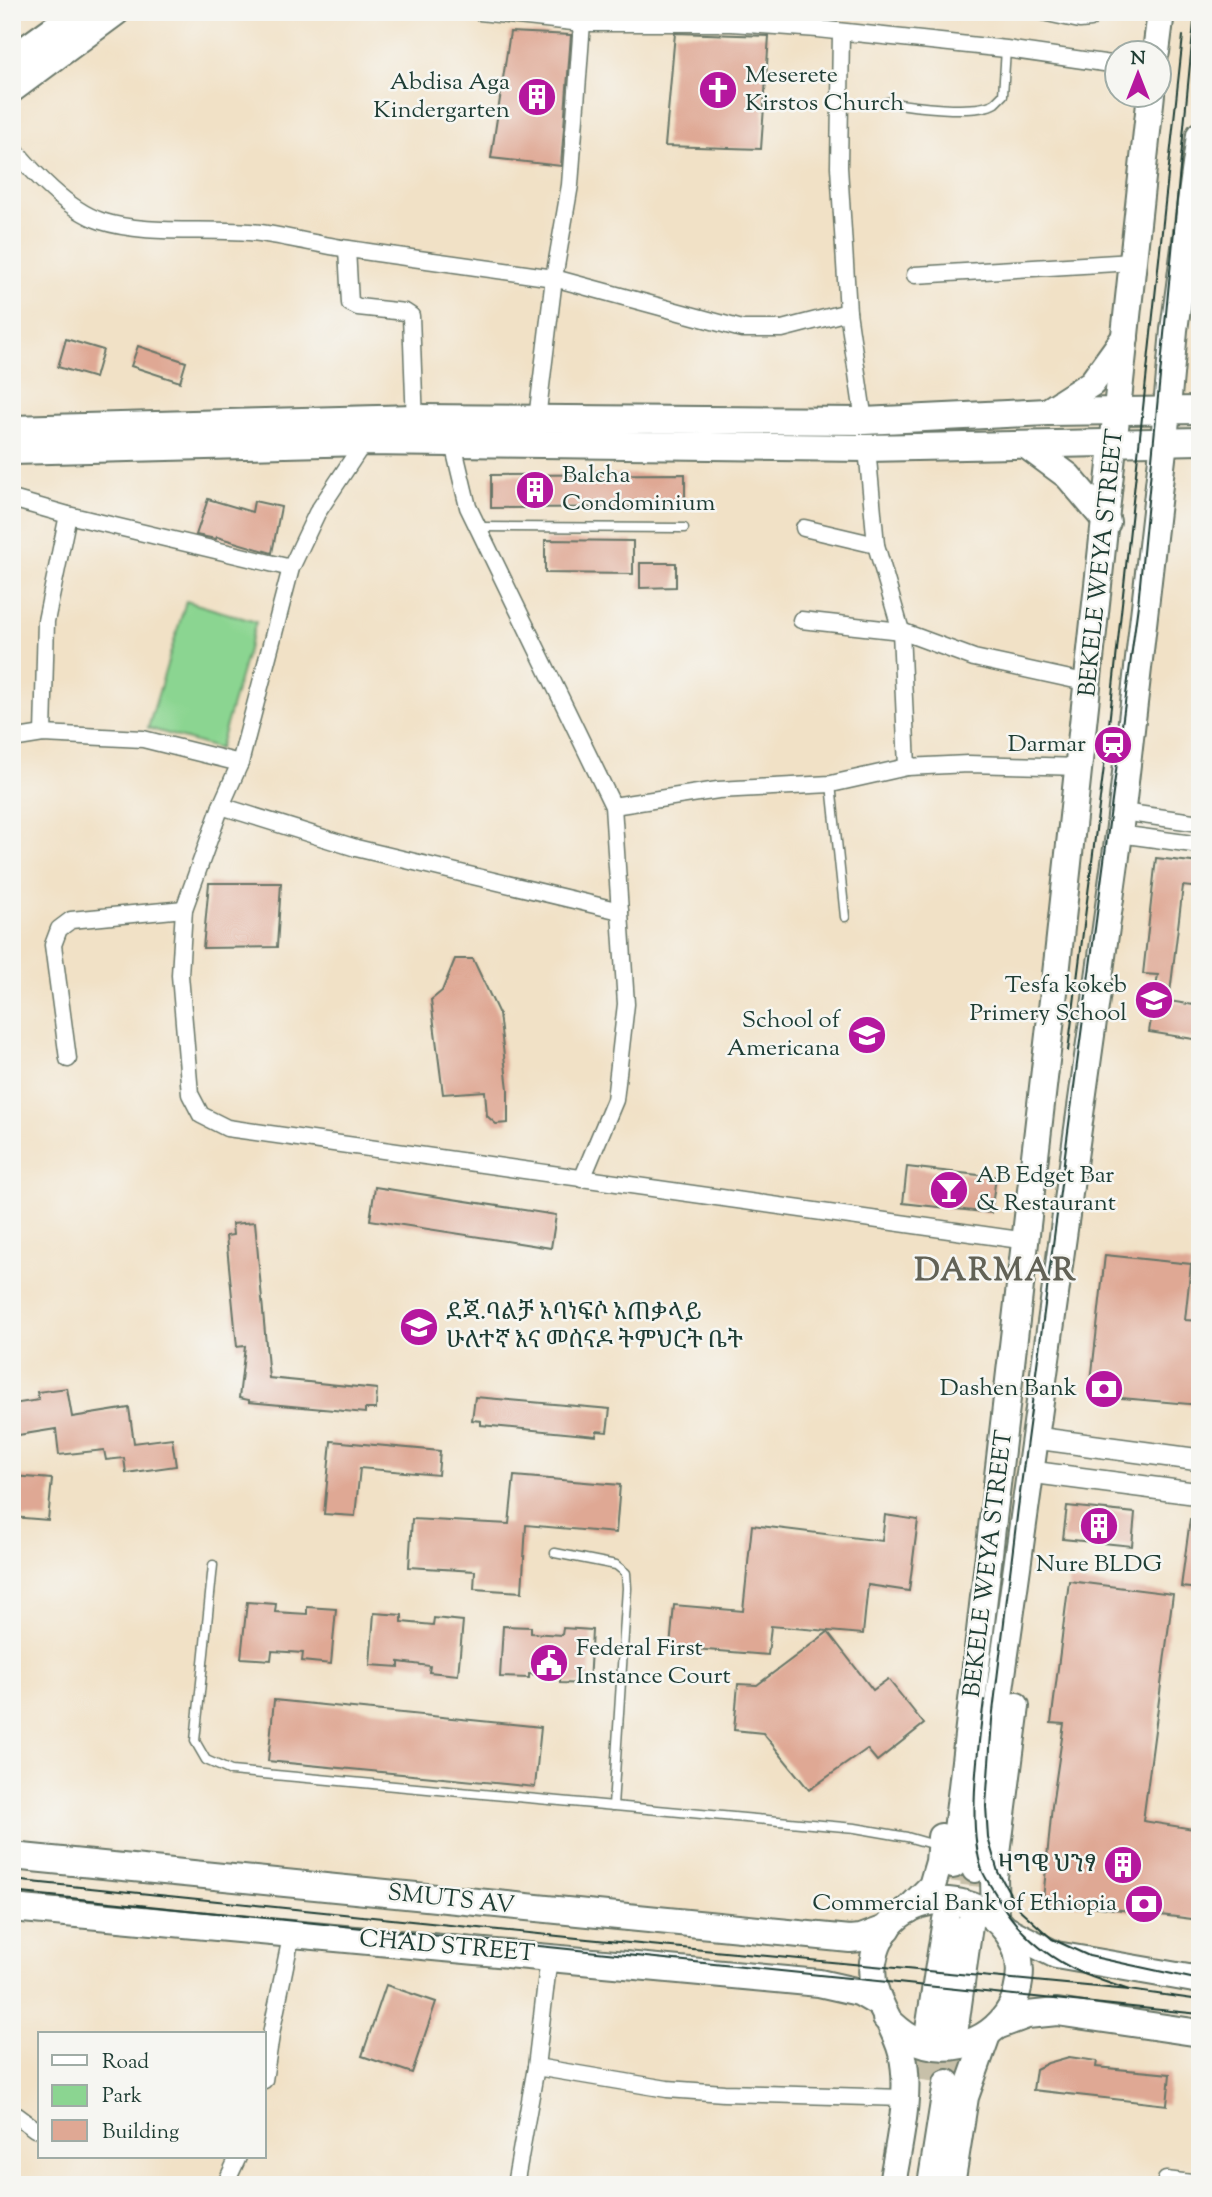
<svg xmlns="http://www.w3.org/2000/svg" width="1212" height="2197" font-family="'Sorts Mill Goudy','Noto Serif Ethiopic',serif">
	<rect width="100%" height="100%" fill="#f6f6f2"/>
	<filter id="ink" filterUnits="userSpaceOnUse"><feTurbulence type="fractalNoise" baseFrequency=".0143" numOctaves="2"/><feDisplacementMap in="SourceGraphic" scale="14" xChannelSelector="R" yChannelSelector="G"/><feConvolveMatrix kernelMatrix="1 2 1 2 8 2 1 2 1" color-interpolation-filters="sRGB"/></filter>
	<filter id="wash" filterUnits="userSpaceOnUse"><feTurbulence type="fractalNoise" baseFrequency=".00686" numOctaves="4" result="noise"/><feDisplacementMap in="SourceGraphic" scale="28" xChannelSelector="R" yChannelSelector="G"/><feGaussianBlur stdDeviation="1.57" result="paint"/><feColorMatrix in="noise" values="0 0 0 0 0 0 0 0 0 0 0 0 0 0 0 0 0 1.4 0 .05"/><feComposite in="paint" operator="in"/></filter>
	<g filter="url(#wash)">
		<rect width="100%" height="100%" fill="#f1e1c6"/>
		<path fill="#8bd591" stroke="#558962" stroke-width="2" d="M186,601L256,622L219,749L148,728Z"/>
		<g id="blocks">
			<g fill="#dfa894">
				<path d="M510,32L571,35L561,166L491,158Z"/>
				<path d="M675,33L769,36L761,149L665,146Z"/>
				<path d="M66,339L103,350L95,378L58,367Z"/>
				<path d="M138,346L186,362L180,382L131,366Z"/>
				<path d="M685,474V507L491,508V475Z"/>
				<path d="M208,499L252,512L254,501L281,507L272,553L217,537L216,539L196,535Z"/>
				<path d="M545,540L633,541V574L545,573Z"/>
				<path d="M640,563H676V587L640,588Z"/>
				<path d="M1156,858L1200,863V888L1183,886L1169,1001L1200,1006V1040L1149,1032L1158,975L1143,974Z"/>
				<path d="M209,883H281L277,947L203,948Z"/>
				<path d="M455,959H473L499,1014L508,1089V1123L496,1124L487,1116L485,1091L443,1094L431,1000L442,991Z"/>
				<path d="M907,1167L996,1177L991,1213L903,1203Z"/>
				<path d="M375,1187L556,1215L551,1248L370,1220Z"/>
				<path d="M255,1222L269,1378L377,1389L376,1409H365V1413L249,1402V1400L239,1398L245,1346L237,1347L226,1236L233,1235L232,1224Z"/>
				<path d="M1105,1255L1191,1264L1185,1320L1200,1321V1405L1110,1397L1098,1393L1093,1387L1091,1382Z"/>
				<path d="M67,1388L72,1417L129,1408L134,1443L172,1438L176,1466L126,1473L124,1458L106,1460L104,1450L59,1455L56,1429L12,1436V1404L39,1400L37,1392Z"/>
				<path d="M475,1397L610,1409L607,1432L597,1431L596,1436L481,1425V1421L472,1420Z"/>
				<path d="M331,1441L440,1451L438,1475L360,1468L355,1516L324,1514Z"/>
				<path d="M12,1476L52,1479L48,1520L12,1517Z"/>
				<path d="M514,1476L620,1485L616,1533L526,1525L522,1592L474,1589L475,1571L409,1567L412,1519L509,1524Z"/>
				<path d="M1067,1506L1135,1513L1132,1546L1063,1539Z"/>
				<path d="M885,1515L918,1520L909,1591L868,1585L863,1634L771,1626L768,1655L670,1647L674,1605L743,1611L752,1525L882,1541Z"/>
				<path d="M1190,1519H1200V1589L1181,1587Z"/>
				<path d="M1069,1581L1173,1594L1143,1821L1200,1830V1920L1043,1900L1052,1806L1064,1724L1051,1723Z"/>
				<path d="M247,1602L276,1604L275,1612L307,1614V1607L336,1609L331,1664L302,1661L303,1653L272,1651L271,1660L241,1658Z"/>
				<path d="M374,1613L402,1615V1622L433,1625L434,1618L463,1621L458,1675L429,1672L430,1666L399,1662V1667L370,1665Z"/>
				<path d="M503,1626L531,1627V1633L562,1635L563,1628L592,1630L589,1684L560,1683V1676L529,1674V1678L500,1677Z"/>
				<path d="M828,1632L873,1690L888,1679L924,1724L877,1761L867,1749L809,1790L763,1733L734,1730L738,1684L757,1685Z"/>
				<path d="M274,1700L541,1727L535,1787L268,1761Z"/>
				<path d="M386,1985L436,2002L412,2073L362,2056Z"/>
				<path d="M1069,2057L1097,2061L1096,2067L1170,2074L1167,2105L1033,2090L1036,2069L1048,2063Z"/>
			</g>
		</g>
	</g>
	<g filter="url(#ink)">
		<use href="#blocks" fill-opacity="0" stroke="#687667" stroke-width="2"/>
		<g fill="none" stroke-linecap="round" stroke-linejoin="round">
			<g stroke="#c7c0a9" stroke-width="26" stroke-dasharray="26 13" stroke-linecap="butt">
				<path d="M946,1920L953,1865"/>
				<path d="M969,1925L975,1869"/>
				<path d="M922,2080L929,2030"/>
				<path d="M947,2083L954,2034"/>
			</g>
			<g stroke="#687667" stroke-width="11">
				<g id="service">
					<path d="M1024,12L1080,24L1091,23L1096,12"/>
					<path d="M887,102C910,106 976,115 995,103C998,100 1001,97 1003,95L1006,49"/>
					<path d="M478,527L684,528"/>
					<path d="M831,784L845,917"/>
					<path d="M555,1553L616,1565L626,1573L627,1588L613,1806"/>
					<path d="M213,1565L195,1741L206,1760L231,1771L855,1828L907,1837L935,1845"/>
				</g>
			</g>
			<g stroke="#687667" stroke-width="19">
				<g id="minor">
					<path d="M480,12L582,23H731L818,29L1006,49L1118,65"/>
					<path d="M841,32L839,167L848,312"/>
					<path d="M12,146C33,173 68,210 101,221C147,236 210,227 260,233C289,237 319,245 349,249C417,259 485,268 554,278L570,185L582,23"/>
					<path d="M347,249L350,303L358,307L405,312L411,316L415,424"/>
					<path d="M915,275L1133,262"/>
					<path d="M537,419L554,278L742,329H782L848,312L864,421"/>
					<path d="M364,437V442L317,513L291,568L240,763L221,806L184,909L180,975L190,1094L201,1115L227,1128L1027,1241"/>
					<path d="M453,444L468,507L613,806L626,1004L615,1100L582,1179"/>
					<path d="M867,448L876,545L901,631L907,767"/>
					<path d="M12,499L68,515L291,568"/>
					<path d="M804,528L876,545"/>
					<path d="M801,620L901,631L974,658L1089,683"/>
					<path d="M43,734L46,621L68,515"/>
					<path d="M12,739L43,734L143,739L240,763"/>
					<path d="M221,806L356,848L620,911"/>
					<path d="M613,806L718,790L831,784L907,767L968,764L1080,767"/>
					<path d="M1122,812L1200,823"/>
					<path d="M1119,834L1200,845"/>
					<path d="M68,1059L53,945L59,929L71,920L184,909"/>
					<path d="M536,2067L667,2089L724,2093L904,2098"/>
					<path d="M264,2080L272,2029L292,1932"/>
					<path d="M12,2112L35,2129"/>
					<path d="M1166,2180L1200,2184"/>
					<path d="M225,2185L238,2157"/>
					<path d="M515,2185L536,2067L549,1957"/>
				</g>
			</g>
			<g stroke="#687667" stroke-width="24">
				<g id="tertiary">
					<path d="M1036,1438L1200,1460"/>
					<path d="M1031,1472L1200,1494"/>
				</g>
			</g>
			<g stroke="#687667" stroke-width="30">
				<g id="primary">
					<path d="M1156,52L1161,12"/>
					<path d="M12,59L77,12"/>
					<path d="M12,89L116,12"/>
					<path d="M1047,412L1092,383L1125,337"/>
					<path d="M12,429L415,418L864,421L1047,412L1200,410"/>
					<path d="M1026,445L1068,476L1107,522"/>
					<path d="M12,451L364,442L867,448L1200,441"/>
					<path d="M12,1856L850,1939L861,1938L888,1928"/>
					<path d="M953,1865C1024,1275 1089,685 1151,94"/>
					<path d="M975,1869L1119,834L1164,441L1174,330L1200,135"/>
					<path d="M12,1908L819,1983L859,1992L878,2003"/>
					<path d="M908,1910L932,1886L939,1862L941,1837"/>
					<path d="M995,1919L994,1877L1016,1706"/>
					<path d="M1005,1929L1056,1955L1200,1980"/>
					<path d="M886,2018C894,2026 901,2033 911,2038C952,2061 1005,2037 1017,1992C1041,1900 902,1862 875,1953C863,1993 893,2017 902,2053C912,2092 898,2146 892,2185"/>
					<path d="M997,2026L1027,2015L1057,2012L1200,2033"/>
					<path d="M929,2030L946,1920"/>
					<path d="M954,2034L969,1925"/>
					<path d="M931,2185L947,2083"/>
					<path d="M951,2185L965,2097L987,2035"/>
				</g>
			</g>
			<use href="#service" stroke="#fff" stroke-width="8"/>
			<use href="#minor" stroke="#fff" stroke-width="16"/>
			<use href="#tertiary" stroke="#fff" stroke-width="21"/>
			<use href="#primary" stroke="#fff" stroke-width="26"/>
			<g stroke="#1f3d34" stroke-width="2">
				<path d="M1195,12L1138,605L1018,1508L992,1720L986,1806L988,1838L998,1872L1018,1908L1052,1939L1089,1956L1200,1980"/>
				<path d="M1068,1051L1107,743L1183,36"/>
				<path d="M984,1700C978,1748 967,1825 982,1870C985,1878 991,1886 995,1893C1015,1930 1045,1957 1084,1974C1099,1980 1114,1985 1129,1990"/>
				<path d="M12,1880L587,1939L1129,1990L1200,2000"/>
				<path d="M12,1892L1200,2014"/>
			</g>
		</g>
	</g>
	<defs>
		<g id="church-disc" transform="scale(2.0125)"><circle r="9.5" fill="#b5179e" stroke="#f6f6f2"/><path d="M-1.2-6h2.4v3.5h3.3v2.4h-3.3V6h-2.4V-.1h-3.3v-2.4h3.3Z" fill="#fff"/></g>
		<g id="building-disc" transform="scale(2.0125)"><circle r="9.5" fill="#b5179e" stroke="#f6f6f2"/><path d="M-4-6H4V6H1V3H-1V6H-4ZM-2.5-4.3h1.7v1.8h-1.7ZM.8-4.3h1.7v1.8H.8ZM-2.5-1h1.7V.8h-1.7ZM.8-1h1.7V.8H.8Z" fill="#fff"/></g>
		<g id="station-disc" transform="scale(2.0125)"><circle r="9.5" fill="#b5179e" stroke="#f6f6f2"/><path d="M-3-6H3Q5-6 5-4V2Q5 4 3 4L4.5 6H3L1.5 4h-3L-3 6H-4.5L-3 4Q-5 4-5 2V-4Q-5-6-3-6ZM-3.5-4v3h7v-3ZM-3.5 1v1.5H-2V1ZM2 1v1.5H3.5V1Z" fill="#fff"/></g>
		<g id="school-disc" transform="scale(2.0125)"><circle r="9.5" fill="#b5179e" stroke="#f6f6f2"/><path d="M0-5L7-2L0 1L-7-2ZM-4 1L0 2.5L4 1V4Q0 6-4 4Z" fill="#fff"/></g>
		<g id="bar-disc" transform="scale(2.0125)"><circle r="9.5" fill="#b5179e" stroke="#f6f6f2"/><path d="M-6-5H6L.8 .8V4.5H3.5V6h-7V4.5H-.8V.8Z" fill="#fff"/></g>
		<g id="bank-disc" transform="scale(2.0125)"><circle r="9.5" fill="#b5179e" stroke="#f6f6f2"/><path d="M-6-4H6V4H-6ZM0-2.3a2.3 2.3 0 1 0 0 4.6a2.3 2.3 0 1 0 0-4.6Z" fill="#fff"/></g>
		<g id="civic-disc" transform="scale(2.0125)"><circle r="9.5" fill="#b5179e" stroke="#f6f6f2"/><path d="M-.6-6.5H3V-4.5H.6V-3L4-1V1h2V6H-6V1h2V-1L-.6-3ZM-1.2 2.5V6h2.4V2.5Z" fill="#fff"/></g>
	</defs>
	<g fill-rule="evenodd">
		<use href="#church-disc" x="718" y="90"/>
		<use href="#building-disc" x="537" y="97"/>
		<use href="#building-disc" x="535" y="490"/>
		<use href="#station-disc" x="1113" y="745"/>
		<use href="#school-disc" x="1154" y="1000"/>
		<use href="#school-disc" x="867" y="1035"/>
		<use href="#bar-disc" x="949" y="1190"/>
		<use href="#school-disc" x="419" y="1327"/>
		<use href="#bank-disc" x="1104" y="1389"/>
		<use href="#building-disc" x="1099" y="1526"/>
		<use href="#civic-disc" x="549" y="1663"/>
		<use href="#building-disc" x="1123" y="1865"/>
		<use href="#bank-disc" x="1144" y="1904"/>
	</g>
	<g text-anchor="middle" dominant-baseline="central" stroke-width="5" stroke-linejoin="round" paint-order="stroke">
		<g font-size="24" fill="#1f3d34" stroke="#f6f6f2" text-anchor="end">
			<text x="745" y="76" text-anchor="start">Meserete<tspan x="745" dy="28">Kirstos Church</tspan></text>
			<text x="510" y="83">Abdisa Aga<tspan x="510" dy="28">Kindergarten</tspan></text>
			<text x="562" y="476" text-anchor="start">Balcha<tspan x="562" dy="28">Condominium</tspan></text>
			<text x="1086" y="745">Darmar</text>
			<text x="1127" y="986">Tesfa kokeb<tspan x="1127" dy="28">Primery School</tspan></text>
			<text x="840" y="1021">School of<tspan x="840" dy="28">Americana</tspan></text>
			<text x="976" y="1176" text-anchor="start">AB Edget Bar<tspan x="976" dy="28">&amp; Restaurant</tspan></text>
			<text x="446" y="1313" text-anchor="start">ደጃ.ባልቻ አባነፍሶ አጠቃላይ<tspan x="446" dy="28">ሁለተኛ እና መሰናዶ ትምህርት ቤት</tspan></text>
			<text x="1077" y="1389">Dashen Bank</text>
			<text x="1099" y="1565" text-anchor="middle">Nure BLDG</text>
			<text x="576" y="1649" text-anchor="start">Federal First<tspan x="576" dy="28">Instance Court</tspan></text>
			<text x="1096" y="1865">ዛግዌ ህንፃ</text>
			<text x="1117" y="1904">Commercial Bank of Ethiopia</text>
		</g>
		<g font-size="24" fill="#1f3d34" stroke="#f6f6f2">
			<text transform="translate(1102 563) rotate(-84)">BEKELE WEYA STREET</text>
			<text transform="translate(989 1564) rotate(-83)">BEKELE WEYA STREET</text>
			<text transform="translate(451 1900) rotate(6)">SMUTS AV</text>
			<text transform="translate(447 1947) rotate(5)">CHAD STREET</text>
		</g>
		<g font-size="32" font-weight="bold" letter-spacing="2" fill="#626256" stroke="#f6f6f2">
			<text x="996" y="1272">DARMAR</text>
		</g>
	</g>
	<rect width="1212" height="2197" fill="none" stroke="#f6f6f2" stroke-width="42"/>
	<rect x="38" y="2032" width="228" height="126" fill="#f6f6f2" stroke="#a0aca6" stroke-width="2"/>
	<rect x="52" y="2055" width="35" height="10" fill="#ffffff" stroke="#a0aca6" stroke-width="2"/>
	<text x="102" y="2068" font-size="21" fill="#1f3d34">Road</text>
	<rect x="52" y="2085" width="35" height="21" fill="#8bd591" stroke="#a0aca6" stroke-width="2"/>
	<text x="102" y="2102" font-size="21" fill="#1f3d34">Park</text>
	<rect x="52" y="2120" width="35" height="21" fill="#dfa894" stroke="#a0aca6" stroke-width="2"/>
	<text x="102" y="2138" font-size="21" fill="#1f3d34">Building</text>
	<g transform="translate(1138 74)"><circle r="33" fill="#f6f6f2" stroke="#a0aca6" stroke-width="2"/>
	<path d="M0-5L12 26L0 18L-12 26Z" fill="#b5179e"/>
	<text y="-10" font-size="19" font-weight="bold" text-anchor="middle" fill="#1f3d34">N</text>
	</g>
</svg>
